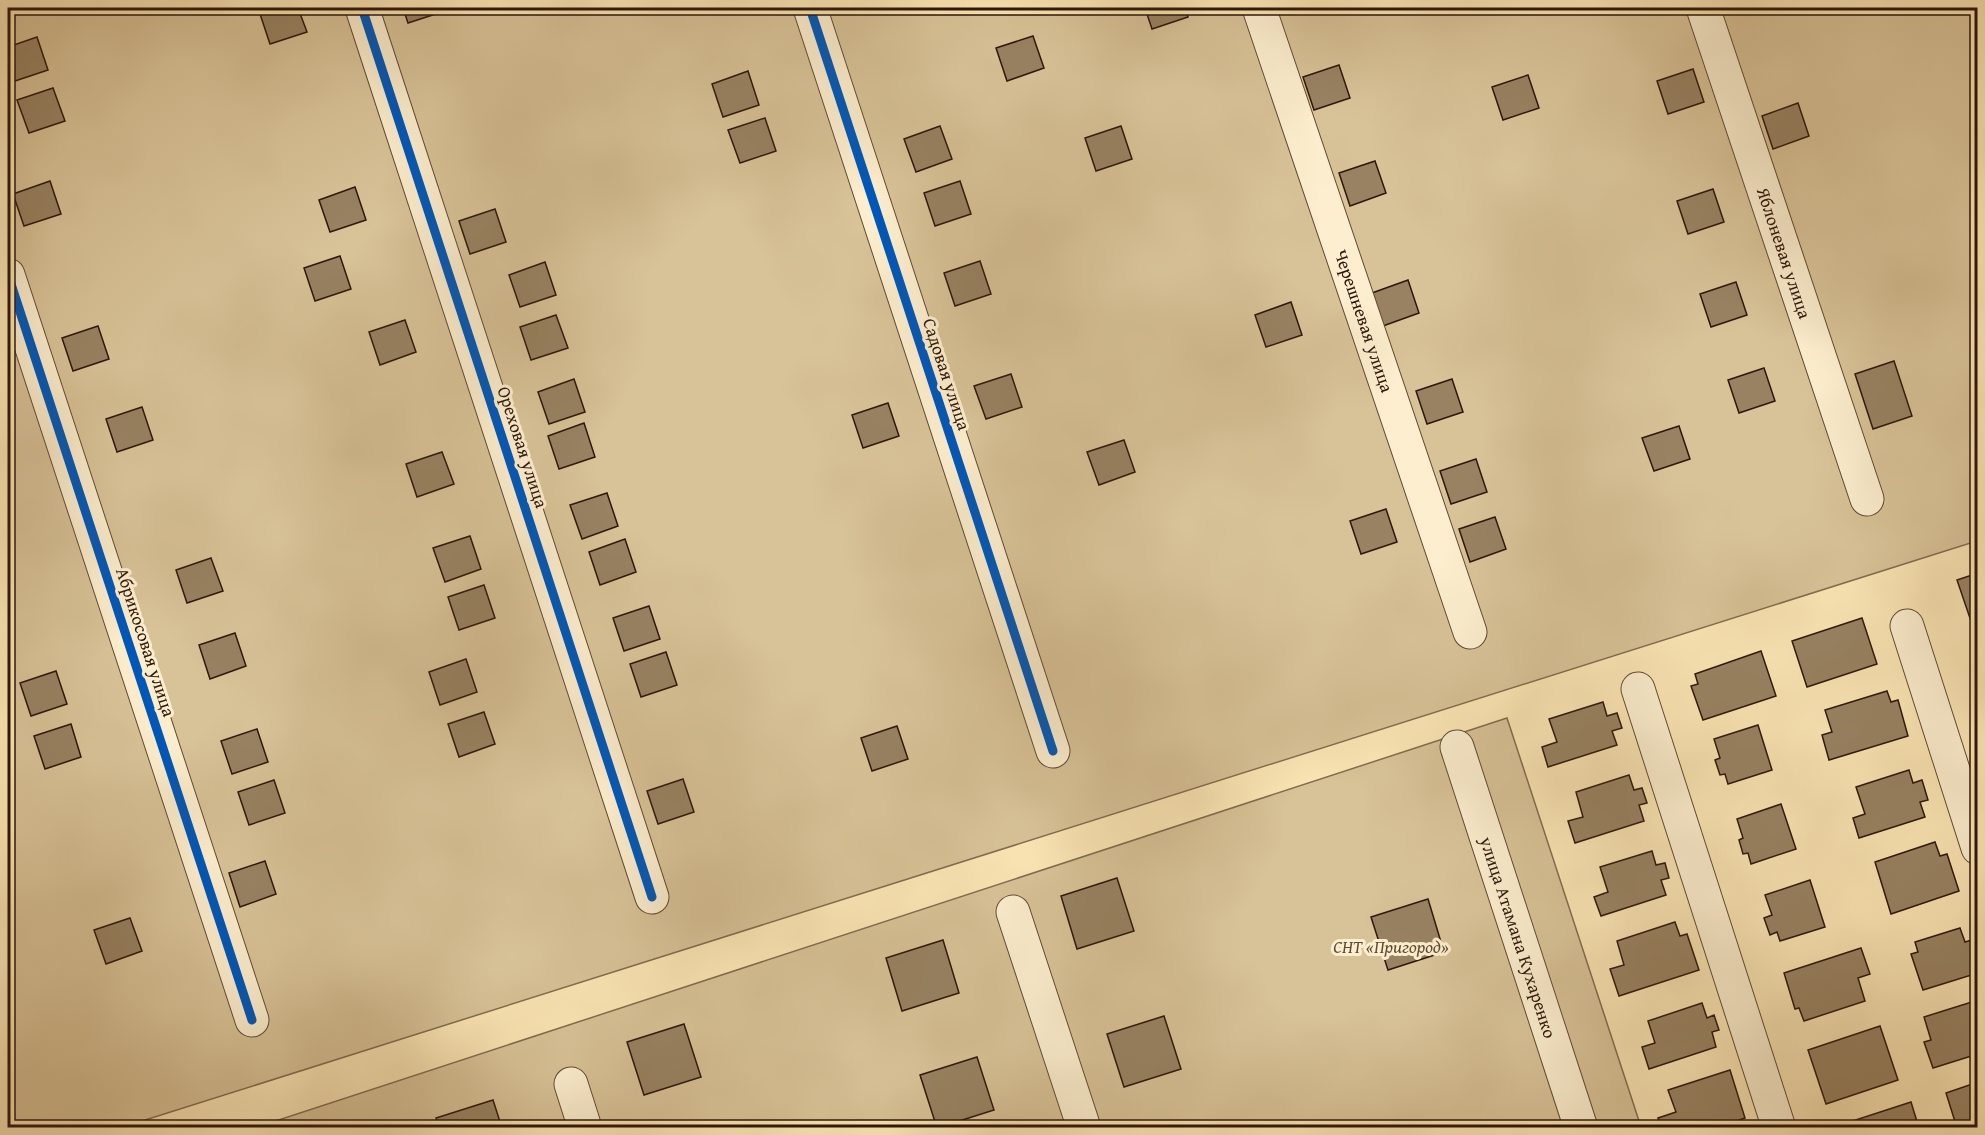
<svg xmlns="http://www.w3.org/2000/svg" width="1985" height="1135" font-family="'Gentium Book Plus',serif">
	<rect width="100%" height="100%" fill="#fbe5b4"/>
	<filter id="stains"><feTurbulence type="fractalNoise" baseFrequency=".00333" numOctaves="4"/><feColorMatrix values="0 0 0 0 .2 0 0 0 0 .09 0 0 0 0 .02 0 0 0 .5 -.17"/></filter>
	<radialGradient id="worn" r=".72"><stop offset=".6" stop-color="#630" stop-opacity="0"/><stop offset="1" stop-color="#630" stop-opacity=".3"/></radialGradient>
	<g fill="#d8c297" stroke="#826c50" stroke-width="1.5">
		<path d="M8,8H1977V541L123,1127H8Z"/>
		<path d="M1507,718L1641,1127L254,1128Z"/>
	</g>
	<g fill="#988262" stroke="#2d160a" stroke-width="1.5">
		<path d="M270,8H298L307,32L270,44L259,11Z"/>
		<path d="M403,8H444L445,11L408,23Z"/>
		<path d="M1145,8H1185L1188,17L1152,29Z"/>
		<path d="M1033,36L1044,68L1007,81L996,48Z"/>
		<path d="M37,37L48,70L12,82L8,69V47Z"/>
		<path d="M1339,65L1350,98L1314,110L1303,77Z"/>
		<path d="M1693,69L1704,102L1668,114L1657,81Z"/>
		<path d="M748,71L759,105L723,117L712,84Z"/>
		<path d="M1528,75L1539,108L1503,120L1492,87Z"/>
		<path d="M53,88L65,121L29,133L17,100Z"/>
		<path d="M1798,103L1809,136L1773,149L1762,116Z"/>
		<path d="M765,118L776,151L740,163L728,130Z"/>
		<path d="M940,126L952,159L916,172L904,139Z"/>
		<path d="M1121,126L1132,159L1096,171L1085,138Z"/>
		<path d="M1375,161L1386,193L1350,206L1339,173Z"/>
		<path d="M50,181L61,214L24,226L13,194Z"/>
		<path d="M960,181L971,214L935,226L924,193Z"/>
		<path d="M355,187L366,220L330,232L319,200Z"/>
		<path d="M1713,189L1724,222L1688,234L1677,201Z"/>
		<path d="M495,209L506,242L470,254L459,221Z"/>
		<path d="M340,256L351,289L315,301L304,268Z"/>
		<path d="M980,261L991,294L955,306L944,273Z"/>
		<path d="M545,262L556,295L520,307L509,275Z"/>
		<path d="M1408,280L1419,313L1383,326L1372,293Z"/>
		<path d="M1736,282L1747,315L1711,327L1700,294Z"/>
		<path d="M1291,302L1302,335L1266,347L1255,315Z"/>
		<path d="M556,315L568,348L531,360L520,327Z"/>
		<path d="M405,320L416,352L380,365L369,332Z"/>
		<path d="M98,326L109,359L73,371L62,338Z"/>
		<path d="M1894,361L1912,416L1873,429L1855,374Z"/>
		<path d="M1764,368L1775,401L1739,413L1728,380Z"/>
		<path d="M1011,374L1022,407L986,419L974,386Z"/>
		<path d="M574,379L585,412L549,424L538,392Z"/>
		<path d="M1452,379L1463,412L1427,424L1416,391Z"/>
		<path d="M888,403L899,436L863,448L852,415Z"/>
		<path d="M142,407L153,440L117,452L106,419Z"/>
		<path d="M584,423L595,457L559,469L548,436Z"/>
		<path d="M1679,426L1690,459L1654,471L1642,438Z"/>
		<path d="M1124,440L1135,472L1099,485L1087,452Z"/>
		<path d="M442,452L454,484L417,497L406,464Z"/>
		<path d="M1476,459L1487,492L1451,504L1440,471Z"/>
		<path d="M607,493L618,526L582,539L570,505Z"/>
		<path d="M1386,509L1397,542L1361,554L1350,521Z"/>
		<path d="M1495,517L1506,549L1470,562L1459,529Z"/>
		<path d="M470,536L481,569L445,582L433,548Z"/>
		<path d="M625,539L636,572L600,585L589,552Z"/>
		<path d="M211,558L223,591L187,603L176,570Z"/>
		<path d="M1978,573V622L1972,624L1957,580Z"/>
		<path d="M484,585L495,618L459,630L448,597Z"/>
		<path d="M649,606L660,639L624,651L613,618Z"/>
		<path d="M1862,618L1877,664L1807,687L1792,641Z"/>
		<path d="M235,633L246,666L210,679L199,645Z"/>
		<path d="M1761,651L1776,696L1703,720L1691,686L1698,684L1695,674Z"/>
		<path d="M666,652L677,685L641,697L630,664Z"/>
		<path d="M466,659L477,692L440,705L429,672Z"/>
		<path d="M56,671L67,704L31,716L20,683Z"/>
		<path d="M1887,691L1891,702L1898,700L1908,736L1829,760L1822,735L1832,732L1825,710Z"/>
		<path d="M1603,702L1607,716L1617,713L1622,728L1612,731L1617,745L1548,767L1542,747L1557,742L1549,719Z"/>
		<path d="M484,712L495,744L459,757L448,724Z"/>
		<path d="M71,724L81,757L45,769L34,736Z"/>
		<path d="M1758,725L1772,770L1728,784L1725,774L1720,775L1715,760L1720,758L1714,739Z"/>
		<path d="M897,726L908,759L872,771L861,738Z"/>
		<path d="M257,729L268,762L232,774L221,741Z"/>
		<path d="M1909,770L1913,783L1922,780L1928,800L1920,802L1925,817L1859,838L1853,818L1865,814L1856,787Z"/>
		<path d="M1629,775L1634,790L1642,788L1647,803L1639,805L1644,821L1575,843L1568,821L1583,817L1576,792Z"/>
		<path d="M683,779L694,812L658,824L647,791Z"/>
		<path d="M274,780L285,813L249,825L238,792Z"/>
		<path d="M1781,804L1796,849L1751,864L1748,853L1743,854L1739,840L1743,838L1737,819Z"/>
		<path d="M1935,842L1940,856L1947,854L1959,891L1891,914L1875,862Z"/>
		<path d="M1652,851L1656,865L1665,863L1669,878L1661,880L1666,895L1601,916L1594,897L1608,892L1600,867Z"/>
		<path d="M265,861L276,894L240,907L229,873Z"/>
		<path d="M1117,878L1134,931L1077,949L1061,896Z"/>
		<path d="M1810,880L1825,927L1780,941L1777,932L1770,935L1764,918L1772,915L1765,895Z"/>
		<path d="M1428,899L1444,952L1388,970L1371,917Z"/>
		<path d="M130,918L142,951L106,964L94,930Z"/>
		<path d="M1675,922L1680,936L1687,934L1699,970L1619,996L1610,969L1624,965L1617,941Z"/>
		<path d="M1960,928L1965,942L1975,939L1978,973L1923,990L1911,954L1918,952L1915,942Z"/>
		<path d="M943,940L959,993L902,1011L886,958Z"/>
		<path d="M1861,948L1870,974L1858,978L1865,1001L1804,1021L1799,1008L1795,1009L1784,973Z"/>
		<path d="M1978,1000V1054L1933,1068L1924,1042L1931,1040L1924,1017Z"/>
		<path d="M1702,1003L1707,1018L1714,1015L1719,1030L1712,1032L1716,1047L1649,1069L1642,1047L1655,1043L1648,1021Z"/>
		<path d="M1164,1016L1181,1069L1124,1087L1107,1034Z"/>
		<path d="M684,1024L701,1077L644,1095L627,1042Z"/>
		<path d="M1880,1026L1898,1080L1826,1104L1808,1050Z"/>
		<path d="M977,1057L994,1110L937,1128L920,1075Z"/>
		<path d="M1730,1070L1745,1118L1716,1128H1662L1658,1118L1676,1112L1668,1090Z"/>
		<path d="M1978,1082V1128H1957L1946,1093Z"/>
		<path d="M493,1100L502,1128H439L436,1118Z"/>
		<path d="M1911,1102L1919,1128H1834V1127Z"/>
	</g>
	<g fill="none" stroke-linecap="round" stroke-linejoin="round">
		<g stroke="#604a34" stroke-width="35">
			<g id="minor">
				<path d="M362,8L652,897"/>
				<path d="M810,8L1053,751"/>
				<path id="s1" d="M1259,8L1470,632"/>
				<path id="s2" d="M1703,8L1867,499"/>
				<path d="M8,275L252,1020"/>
				<path d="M1907,626L1978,848"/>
				<path d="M1638,689L1779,1128"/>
				<path id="s3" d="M1457,747L1581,1128"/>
				<path d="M1013,912L1084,1128"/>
				<path d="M571,1084L585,1128"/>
			</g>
		</g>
		<use href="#minor" stroke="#fceece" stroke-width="33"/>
		<g stroke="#fceece" stroke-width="13">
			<g id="cycleway">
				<path d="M362,8L652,897"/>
				<path d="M810,8L1053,751"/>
				<path d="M8,275L252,1020"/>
			</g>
		</g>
		<use href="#cycleway" stroke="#0057b8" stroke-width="9"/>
	</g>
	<g text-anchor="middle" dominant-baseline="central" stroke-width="6" stroke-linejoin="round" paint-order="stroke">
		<g font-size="18" fill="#2d160a" stroke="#fceece">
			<text stroke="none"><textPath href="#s2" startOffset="258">Яблоневая улица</textPath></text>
			<text stroke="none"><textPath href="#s1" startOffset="330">Черешневая улица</textPath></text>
			<text transform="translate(947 374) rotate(72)">Садовая улица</text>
			<text transform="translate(523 447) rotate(72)">Ореховая улица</text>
			<text transform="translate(146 642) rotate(72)">Абрикосовая улица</text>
			<text stroke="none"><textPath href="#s3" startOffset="200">улица Атамана Кухаренко</textPath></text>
		</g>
		<g font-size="18" font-style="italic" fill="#604a34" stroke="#fceece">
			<text x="1391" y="946">СНТ «Пригород»</text>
		</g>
	</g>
	<rect width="1985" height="1135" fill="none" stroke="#fbe5b4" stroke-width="30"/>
	<rect x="9" y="9" width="1967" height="1117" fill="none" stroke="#2d160a" stroke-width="3"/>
	<rect x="15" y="15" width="1955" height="1105" fill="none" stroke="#2d160a" stroke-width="1.5"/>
	<rect width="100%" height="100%" filter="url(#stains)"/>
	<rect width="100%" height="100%" fill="url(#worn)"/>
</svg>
